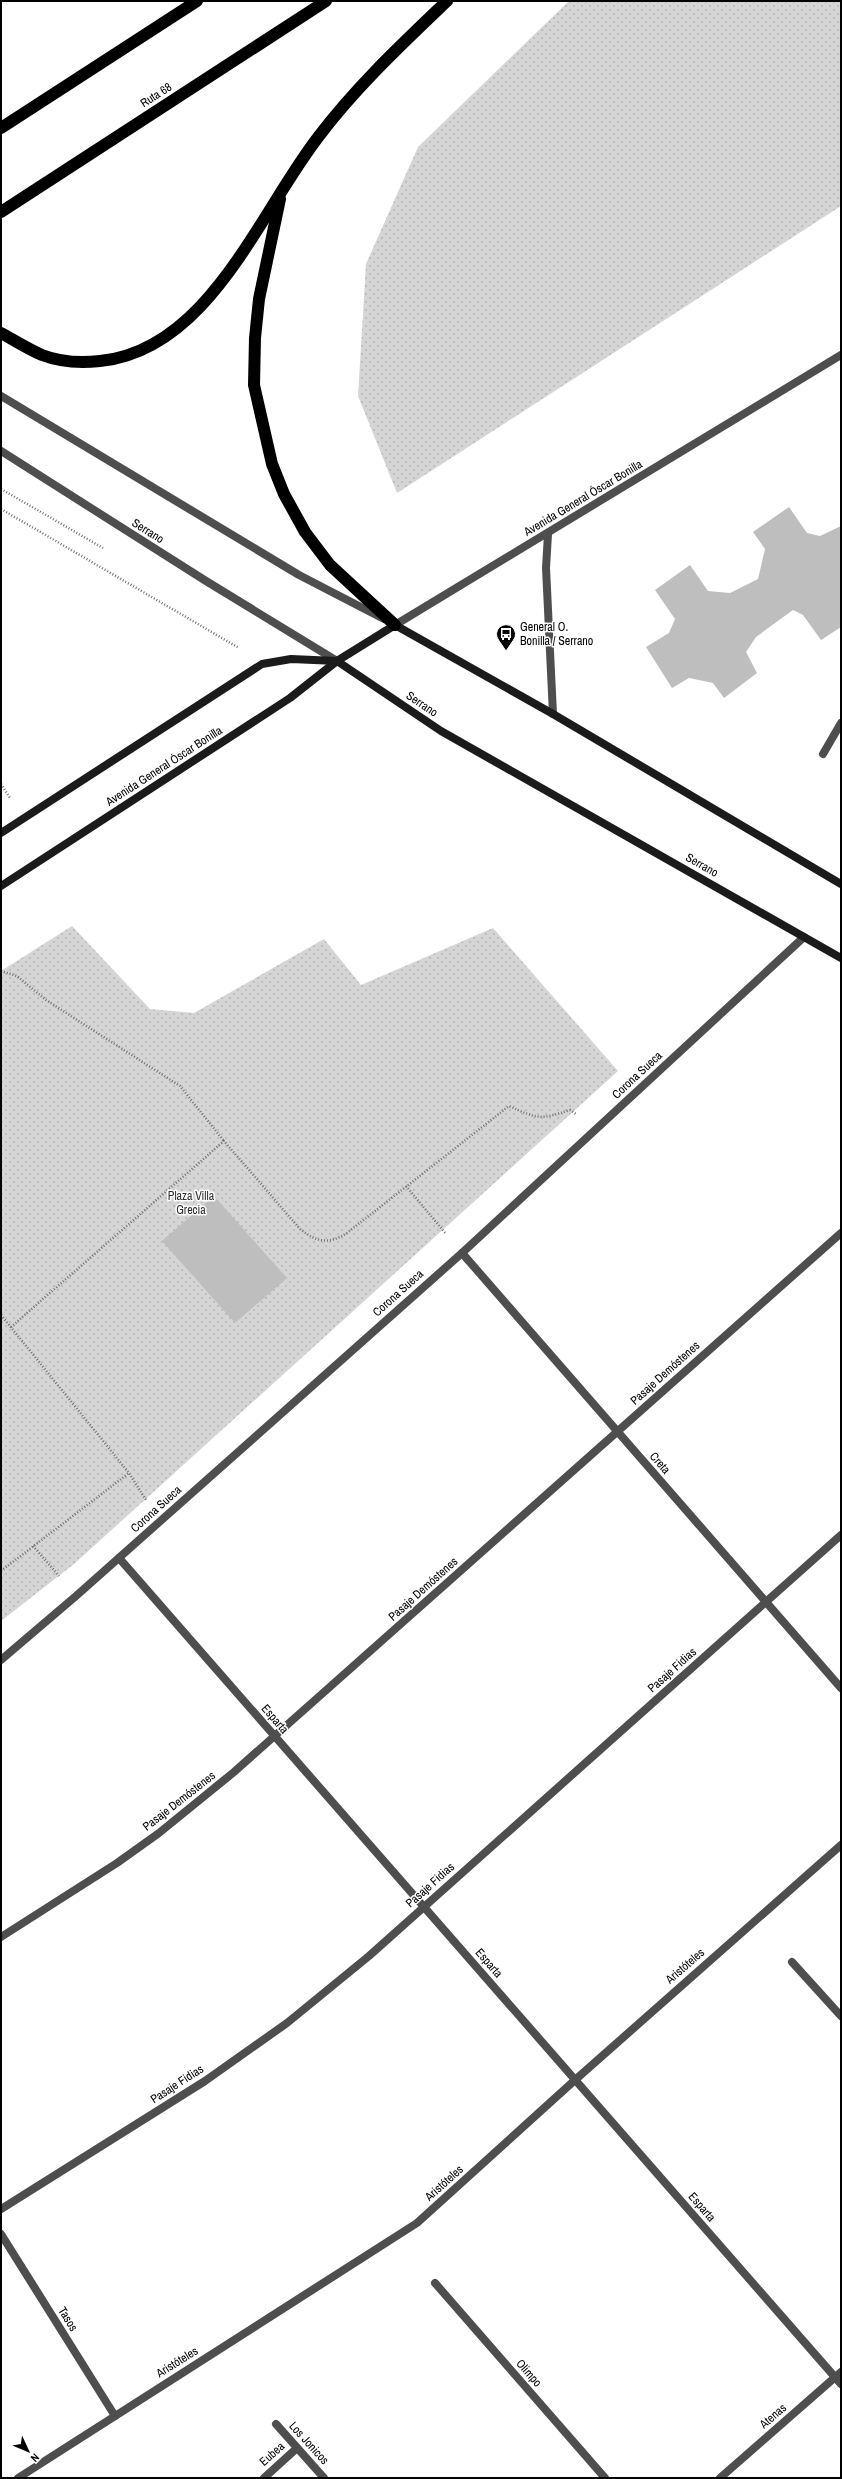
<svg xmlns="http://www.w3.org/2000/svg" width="842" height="2479" font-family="'Archivo Narrow',sans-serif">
	<defs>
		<pattern id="park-dots" width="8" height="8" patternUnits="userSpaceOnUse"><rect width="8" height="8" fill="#d5d5d5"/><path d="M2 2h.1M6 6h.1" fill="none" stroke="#b5b5b5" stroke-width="1.8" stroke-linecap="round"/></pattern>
	</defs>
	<rect width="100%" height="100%" fill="#fff"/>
	<g fill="url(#park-dots)">
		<path d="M569,1H841V206L397,493L358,396L366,264L418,147Z"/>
		<path d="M72,926L150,1009L194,1013L324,939L361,985L493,928L618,1071L74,1564L1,1621V971Z"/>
	</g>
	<g fill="#bebebe">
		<path d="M789,507L807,533L820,536L841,526V627L821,640L803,615L793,610L756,637L746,652L757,673L724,698L713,683L689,678L672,688L646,647L669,633L675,619L655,590L690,565L708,591L730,593L758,579L765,549L753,532Z"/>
		<path d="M214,1196L287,1278L235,1323L162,1241Z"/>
	</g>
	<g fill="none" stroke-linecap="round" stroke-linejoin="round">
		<g stroke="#707070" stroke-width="2.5" stroke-dasharray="1 2" stroke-linecap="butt">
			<path d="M1,489L103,548"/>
			<path d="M1,509L239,648"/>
			<path d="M1,784L10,798"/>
			<path d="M1,971L17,976L46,1000L180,1086L224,1141"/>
			<path d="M406,1186L446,1234"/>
			<path d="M1,1315L129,1473L146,1500"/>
			<path d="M11,1327L224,1141L300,1229C317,1242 328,1245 347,1233L509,1106C538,1119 540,1120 570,1110L576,1114"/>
			<path d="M33,1546L59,1576"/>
			<path d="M1,1571L129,1473"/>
		</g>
		<g stroke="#4e4e4e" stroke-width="8">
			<path d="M548,534L546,568L553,714"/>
			<path d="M395,625L841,355"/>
			<path d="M823,754L841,723"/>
			<path d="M462,1253L841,1688"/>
			<path d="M119,1558L841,2384"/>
			<path d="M1,1937L117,1863L159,1833L234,1772L841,1233"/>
			<path d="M792,1962L841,2016"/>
			<path d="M1,2209L205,2081L287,2023L369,1956L841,1535"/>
			<path d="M1,2234L115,2416"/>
			<path d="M435,2283L605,2478"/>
			<path d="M276,2424L324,2478"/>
			<path d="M18,2478L417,2223L575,2080L841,1845"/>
			<path d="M264,2478L297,2448"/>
			<path d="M720,2478L841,2372"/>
		</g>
		<g stroke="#4e4e4e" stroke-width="8">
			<path d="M1,396L299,575L384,619"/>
			<path d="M1,451L206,581L337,661"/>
			<path d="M1,1660L76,1596L462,1253L804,937"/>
		</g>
		<g stroke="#1b1b1b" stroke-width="8">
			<path d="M337,661L441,731L841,958"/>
			<path d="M1,833L262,664L291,659L337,661"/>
			<path d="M1,886L290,698L337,661L395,625L553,714L841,884"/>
		</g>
		<g stroke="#000" stroke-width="12">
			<path d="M1,128L197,1"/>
			<path d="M280,199L259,299L255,338L254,385L272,464L284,494L305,532L330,565L395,625"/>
			<path d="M1,212L326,1"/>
			<path d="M1,333C14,340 28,349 42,355C60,362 81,363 100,361C209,350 259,213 319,136C356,87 402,44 447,1"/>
		</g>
	</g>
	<defs>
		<g id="bus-pin" transform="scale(1)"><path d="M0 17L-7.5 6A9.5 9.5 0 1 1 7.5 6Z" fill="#000" stroke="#fff"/><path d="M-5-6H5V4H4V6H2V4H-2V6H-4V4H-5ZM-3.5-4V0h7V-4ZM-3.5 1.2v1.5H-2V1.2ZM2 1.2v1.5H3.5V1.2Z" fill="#fff"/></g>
	</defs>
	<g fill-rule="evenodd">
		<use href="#bus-pin" x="506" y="634"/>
	</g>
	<g text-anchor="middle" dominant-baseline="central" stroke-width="3" stroke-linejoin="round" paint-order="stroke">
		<g font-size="12" fill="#000" stroke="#fff">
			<text transform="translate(156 95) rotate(-33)">Ruta 68</text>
			<text transform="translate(583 498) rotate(-31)">Avenida General Óscar Bonilla</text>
			<text transform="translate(148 531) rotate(32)">Serrano</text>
			<text transform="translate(422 704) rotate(34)">Serrano</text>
			<text transform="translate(164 766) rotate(-33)">Avenida General Óscar Bonilla</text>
			<text transform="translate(702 865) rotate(30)">Serrano</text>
			<text transform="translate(637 1075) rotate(-43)">Corona Sueca</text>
			<text transform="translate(398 1293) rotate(-42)">Corona Sueca</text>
			<text transform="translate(665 1373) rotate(-42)">Pasaje Demóstenes</text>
			<text transform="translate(660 1463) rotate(49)">Creta</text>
			<text transform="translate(156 1509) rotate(-42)">Corona Sueca</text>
			<text transform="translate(423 1589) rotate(-42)">Pasaje Demóstenes</text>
			<text transform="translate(672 1670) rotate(-42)">Pasaje Fidias</text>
			<text transform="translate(275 1719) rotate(49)">Esparta</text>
			<text transform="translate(179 1801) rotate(-38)">Pasaje Demóstenes</text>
			<text transform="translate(430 1885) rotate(-42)">Pasaje Fidias</text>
			<text transform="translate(489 1963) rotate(49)">Esparta</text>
			<text transform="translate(685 1966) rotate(-41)">Aristóteles</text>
			<text transform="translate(177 2084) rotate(-33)">Pasaje Fidias</text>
			<text transform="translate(444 2183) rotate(-42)">Aristóteles</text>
			<text transform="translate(702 2207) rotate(49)">Esparta</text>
			<text transform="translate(68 2319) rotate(58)">Tasos</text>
			<text transform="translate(177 2362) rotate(-32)">Aristóteles</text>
			<text transform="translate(529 2373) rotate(49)">Olimpo</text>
			<text transform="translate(773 2416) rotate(-41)">Atenas</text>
			<text transform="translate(309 2443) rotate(48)">Los Jonicos</text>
			<text transform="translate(272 2454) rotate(-42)">Eubea</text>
		</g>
		<g font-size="12" fill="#000" stroke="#fff" text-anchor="start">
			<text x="520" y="627">General O.<tspan x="520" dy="14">Bonilla / Serrano</tspan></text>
		</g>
		<g font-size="12" fill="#2c2c2c" stroke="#fff">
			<text x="191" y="1196">Plaza Villa<tspan x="191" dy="14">Grecia</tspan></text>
		</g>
	</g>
	<rect width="842" height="2479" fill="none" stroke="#000000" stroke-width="4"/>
	<g transform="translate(28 2451) rotate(134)" stroke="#ffffff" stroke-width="3" paint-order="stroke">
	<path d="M0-3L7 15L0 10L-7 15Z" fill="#000000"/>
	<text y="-6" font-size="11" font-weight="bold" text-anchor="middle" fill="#000000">N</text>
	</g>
</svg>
